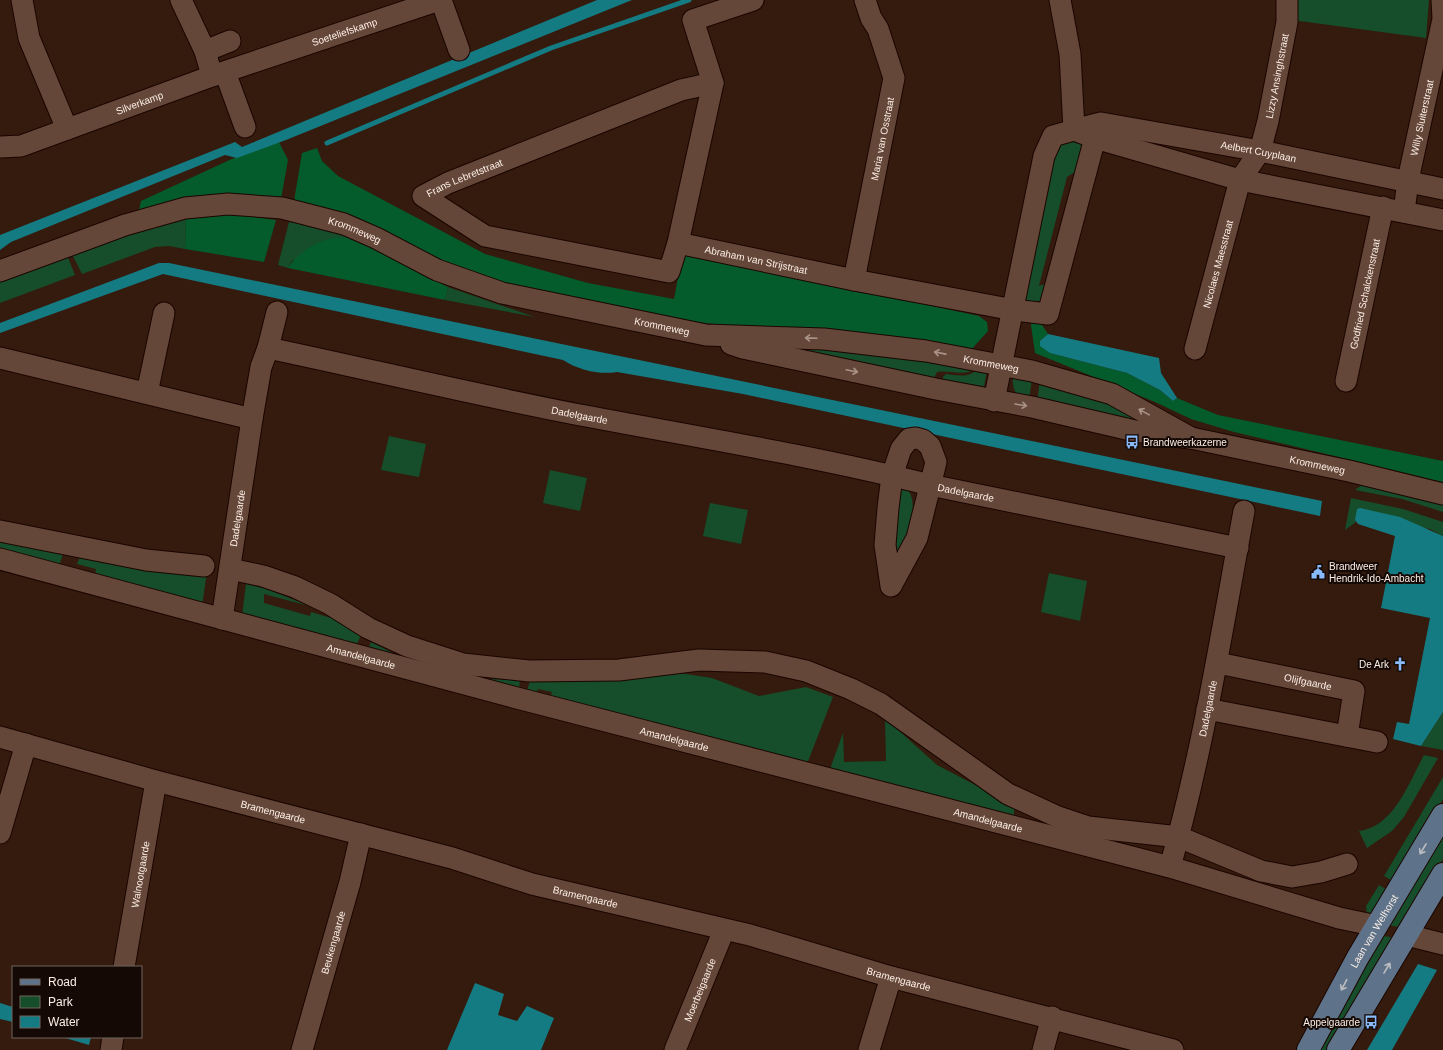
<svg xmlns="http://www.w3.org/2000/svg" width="1443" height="1050" font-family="Helvetica,sans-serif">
	<rect width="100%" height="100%" fill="#341b0d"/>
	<g fill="#164d2a">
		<path d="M1292,0H1429L1426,38L1292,20Z"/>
		<path d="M1072,140L1088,144L1081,168L1067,177L1039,286L1051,282L1043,304L1024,302L1051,162L1061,143Z"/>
		<path d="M186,219L185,249L169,246L155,247L82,274L72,254L156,225Z"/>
		<path d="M289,222L309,225L349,237L292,261L288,268L278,265Z"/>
		<path d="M67,255L75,275L0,303V281Z"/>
		<path d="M448,287L535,317L445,300Z"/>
		<path d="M769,343L862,350L973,370C963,376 949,370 937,372L932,382Z"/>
		<path d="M976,368L987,370L983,392L942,385L943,377L946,374C956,375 972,379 976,368Z"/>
		<path d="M1013,376L1032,379L1029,400C1015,397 1012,389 1013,376Z"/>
		<path d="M1040,379L1081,388L1145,423L1037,402Z"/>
		<path d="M389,436L426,444L419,477L381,470Z"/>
		<path d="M550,470L587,478L580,511L543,503Z"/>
		<path d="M1362,485L1426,498L1443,505V512L1402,499L1355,490Z"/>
		<path d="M903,486C925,499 904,543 897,560L892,531L899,497Z"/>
		<path d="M1351,498L1403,509L1443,522V536L1430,529L1355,520L1356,522L1345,530Z"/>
		<path d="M710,503L748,510L741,544L703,536Z"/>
		<path d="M0,536L63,554L60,563L53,568L0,553Z"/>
		<path d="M80,557L207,572L202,606L95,576L96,569L77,564Z"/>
		<path d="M1049,573L1087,581L1080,621L1041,612Z"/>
		<path d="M246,584L267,589L309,606L264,594V603L310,616L311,612L331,618L362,633L356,646L242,616Z"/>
		<path d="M371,642L399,656L368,650Z"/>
		<path d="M666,671L712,678L759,696L806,687L833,697L807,764L550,698L552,692L538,689L536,695L527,691L530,680Z"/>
		<path d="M484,679L520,680L519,690Z"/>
		<path d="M1443,712V750L1421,746Z"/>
		<path d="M885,720L896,728L937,765L1014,805V817L830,769L843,733L844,762L886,761Z"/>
		<path d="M1424,755L1438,758L1404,817L1392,831L1367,848L1359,831C1394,827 1409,782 1424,755Z"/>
		<path d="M1443,777V799L1394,882L1384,876Z"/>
		<path d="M1443,833V859L1403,928L1388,925Z"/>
		<path d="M1379,885L1389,891L1374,915L1367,914L1366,906Z"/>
		<path d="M1384,936L1396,938L1331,1050H1317Z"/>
	</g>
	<g fill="#045c2d">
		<path d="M277,138L288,160L281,199C233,190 187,202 139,210L141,201Z"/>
		<path d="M317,148L322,161L338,176L485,254L588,283L674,299L682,256L686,253L979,316L987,322L988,331L969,352L705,323L625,311L521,288L463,271L363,222L314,205L294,201L302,153Z"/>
		<path d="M214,215H240L276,220L264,262L185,249L186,219Z"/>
		<path d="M349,237C383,252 414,271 448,287L445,300L288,268C296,254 317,241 333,238C338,237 344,238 349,237Z"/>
		<path d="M1034,318L1040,322L1048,334L1040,341L1050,353L1127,373L1160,390L1173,401L1177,398L1218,415L1443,461V482L1234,432L1191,419L1155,402L1035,353L1031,325Z"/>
	</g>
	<g fill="#157b83">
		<path d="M597,0H632L286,140L237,158L225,155L11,242L0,250V235L235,142L242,147Z"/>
		<path d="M159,263H169L1322,501L1320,516L743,394L617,372C600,375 578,370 563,360L163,274L0,333V323Z"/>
		<path d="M1048,334L1159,358L1161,373L1177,398L1173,401L1160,390L1127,373L1050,353L1040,346V341Z"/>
		<path d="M1360,508L1400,517L1443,536V712L1421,746L1393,739L1397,722L1409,724L1430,618L1381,608L1395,536L1358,524L1355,520L1357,509Z"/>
		<path d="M1418,964L1437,970L1392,1050H1367Z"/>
		<path d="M475,983L504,994L498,1015L517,1021L527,1006L554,1018L541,1050H447Z"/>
		<path d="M0,1003L13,1007V1022L0,1019Z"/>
		<path d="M62,1037H91L89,1045Z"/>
	</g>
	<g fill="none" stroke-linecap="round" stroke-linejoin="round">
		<path stroke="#157b83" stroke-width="5" d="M327,143L551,48L689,0"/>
		<g stroke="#1b0500" stroke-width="23">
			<g id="minor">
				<path d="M22,0L29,38L67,129"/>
				<path d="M181,0L205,51L212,76"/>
				<path d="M441,0L459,50"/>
				<path id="s1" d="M753,0L693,20L713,83L678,243L854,280L1014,310L1048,314L1095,138"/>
				<path id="s2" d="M1060,0L1070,54L1074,130L1101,123L1260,151L1443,189"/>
				<path d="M205,51L230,41"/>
				<path d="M225,72L245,127"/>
				<path id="s3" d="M0,147L21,146L212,76L439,0"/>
				<path id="s4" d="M1404,212L1408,180L1443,19L1442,0"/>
				<path id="s5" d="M678,243L669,272L485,236L423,196L448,183L681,90L713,83"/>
				<path id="s6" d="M0,271L125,225L185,208L228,204L282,208L344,224L376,238L437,270L502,293L706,335L824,339L926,351L1032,371L1112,394L1191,438"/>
				<path id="s7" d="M854,280L894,78L878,29L871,18L865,0"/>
				<path id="s8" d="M731,344L743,348L936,389L1032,407L1135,431L1191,438L1349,471L1443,494"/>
				<path d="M268,348L277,312"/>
				<path id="s9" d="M1195,349L1240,180L1260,151L1268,121L1287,22V0"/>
				<path d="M0,358L252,419"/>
				<path id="s10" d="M1346,381L1383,207"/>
				<path d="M147,393L164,313"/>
				<path d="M994,401L1044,156L1053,136L1074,130L1095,138L1240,180L1443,220"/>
				<path d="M916,438L923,440L930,446L936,462L917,538L891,586L885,545L888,508L892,476L901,449L909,439Z"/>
				<path d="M0,531L146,560L204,566"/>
				<path id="s11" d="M0,559L517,698L1170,867L1339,918L1377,926"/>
				<path d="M230,569L263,576L295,587L330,604L368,628L407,646L463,664L529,671L619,670L699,660L765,662L806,671L851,689L881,704L1008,794L1058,817L1088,827L1179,837L1261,871L1292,877L1321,872L1347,864"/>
				<path id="s12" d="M222,619L252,419L261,367L268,348C372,370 476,395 580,415C697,437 815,456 930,485L1238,548"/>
				<path id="s13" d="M1218,663L1354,691L1347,736"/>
				<path d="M1207,709L1377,742"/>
				<path id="s14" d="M0,737L156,781L452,858L532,884L750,935L891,977L1173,1050"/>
				<path d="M0,833L26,744"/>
				<path id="s15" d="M1170,867C1203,751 1222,630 1244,511"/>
				<path d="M1407,935L1443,944"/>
				<path id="s16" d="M124,967L156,781"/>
				<path d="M111,1050L113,1037"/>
				<path id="s17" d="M302,1050L350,882L361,834"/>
				<path id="s18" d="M675,1050L724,930"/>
				<path d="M869,1050L891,977"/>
				<path d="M1043,1050L1052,1017"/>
			</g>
		</g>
		<g stroke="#1b0500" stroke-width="24">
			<g id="major">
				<path id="s19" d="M1308,1050L1358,957L1443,815"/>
				<path d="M1338,1050L1443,874"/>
			</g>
		</g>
		<use href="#minor" stroke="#644738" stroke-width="21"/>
		<use href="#major" stroke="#5e7389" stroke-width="22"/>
	</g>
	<defs><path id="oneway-shaft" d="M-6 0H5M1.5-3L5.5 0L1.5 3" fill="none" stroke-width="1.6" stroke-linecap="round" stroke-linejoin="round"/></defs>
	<g stroke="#a99387">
		<use href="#oneway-shaft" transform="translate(811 338) rotate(-178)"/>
		<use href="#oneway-shaft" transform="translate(940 353) rotate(-169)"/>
		<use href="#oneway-shaft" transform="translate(852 371) rotate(12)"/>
		<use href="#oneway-shaft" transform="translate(1021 405) rotate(9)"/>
		<use href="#oneway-shaft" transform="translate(1144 412) rotate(-151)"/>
	</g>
	<g stroke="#bdbdc1">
		<use href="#oneway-shaft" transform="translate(1423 849) rotate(121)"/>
		<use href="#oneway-shaft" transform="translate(1387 968) rotate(-59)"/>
		<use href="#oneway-shaft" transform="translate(1344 985) rotate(118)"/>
	</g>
	<defs>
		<g id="bus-bare" transform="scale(1.08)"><path d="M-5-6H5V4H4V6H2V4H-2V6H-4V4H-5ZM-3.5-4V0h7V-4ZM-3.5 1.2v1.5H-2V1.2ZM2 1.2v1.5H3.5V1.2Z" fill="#88bafc" stroke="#140904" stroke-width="2.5" paint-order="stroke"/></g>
		<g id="civic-bare" transform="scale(1.08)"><path d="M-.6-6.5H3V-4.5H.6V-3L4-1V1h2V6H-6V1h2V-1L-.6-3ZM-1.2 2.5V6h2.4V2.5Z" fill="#88bafc" stroke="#140904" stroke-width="2.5" paint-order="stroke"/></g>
		<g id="church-bare" transform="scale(1.08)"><path d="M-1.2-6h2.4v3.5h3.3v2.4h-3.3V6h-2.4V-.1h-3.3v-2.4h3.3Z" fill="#88bafc" stroke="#140904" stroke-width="2.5" paint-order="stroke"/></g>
	</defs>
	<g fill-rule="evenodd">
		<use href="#bus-bare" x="1132" y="442"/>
		<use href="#civic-bare" x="1318" y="572"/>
		<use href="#church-bare" x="1400" y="664"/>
		<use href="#bus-bare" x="1371" y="1022"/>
	</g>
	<g text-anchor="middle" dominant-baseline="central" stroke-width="4" stroke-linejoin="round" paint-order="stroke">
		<g font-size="10" fill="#fdefe7" stroke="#140904">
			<text stroke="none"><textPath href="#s3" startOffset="364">Soeteliefskamp</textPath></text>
			<text stroke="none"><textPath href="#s9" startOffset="287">Lizzy Ansinghstraat</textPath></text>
			<text stroke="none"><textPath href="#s3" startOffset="147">Silverkamp</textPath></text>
			<text stroke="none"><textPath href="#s4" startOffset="96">Willy Sluiterstraat</textPath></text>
			<text stroke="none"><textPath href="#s7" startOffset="144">Maria van Osstraat</textPath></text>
			<text stroke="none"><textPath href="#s2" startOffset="319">Aelbert Cuyplaan</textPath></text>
			<text stroke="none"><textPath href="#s5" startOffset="337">Frans Lebretstraat</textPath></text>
			<text stroke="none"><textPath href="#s6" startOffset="369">Krommeweg</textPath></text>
			<text stroke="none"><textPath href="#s1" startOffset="373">Abraham van Strijstraat</textPath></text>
			<text stroke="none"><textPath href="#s9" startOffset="88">Nicolaes Maesstraat</textPath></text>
			<text stroke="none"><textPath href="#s10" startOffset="89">Godfried Schalckenstraat</textPath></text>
			<text stroke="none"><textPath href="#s6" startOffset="693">Krommeweg</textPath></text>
			<text stroke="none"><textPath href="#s6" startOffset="1025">Krommeweg</textPath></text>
			<text stroke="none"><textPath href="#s12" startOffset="594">Dadelgaarde</textPath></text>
			<text stroke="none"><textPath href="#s8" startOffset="599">Krommeweg</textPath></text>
			<text stroke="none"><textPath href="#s12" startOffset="988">Dadelgaarde</textPath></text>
			<text stroke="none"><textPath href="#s12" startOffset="102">Dadelgaarde</textPath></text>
			<text stroke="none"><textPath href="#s11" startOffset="374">Amandelgaarde</textPath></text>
			<text stroke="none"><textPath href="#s13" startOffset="92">Olijfgaarde</textPath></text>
			<text stroke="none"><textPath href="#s15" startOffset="163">Dadelgaarde</textPath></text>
			<text stroke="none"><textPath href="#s11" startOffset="698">Amandelgaarde</textPath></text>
			<text stroke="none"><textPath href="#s14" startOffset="283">Bramengaarde</textPath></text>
			<text stroke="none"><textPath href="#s11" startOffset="1022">Amandelgaarde</textPath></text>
			<text stroke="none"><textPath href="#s16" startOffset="94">Walnootgaarde</textPath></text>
			<text stroke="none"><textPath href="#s14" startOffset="607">Bramengaarde</textPath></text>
			<text stroke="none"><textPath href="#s19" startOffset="136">Laan van Welhorst</textPath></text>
			<text stroke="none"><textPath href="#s17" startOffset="112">Beukengaarde</textPath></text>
			<text stroke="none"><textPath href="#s14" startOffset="931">Bramengaarde</textPath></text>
			<text stroke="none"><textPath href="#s18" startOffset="65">Moerbeigaarde</textPath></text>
		</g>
		<g font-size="10" fill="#fdefe7" stroke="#140904" text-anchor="start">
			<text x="1143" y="442">Brandweerkazerne</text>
			<text x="1329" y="566">Brandweer<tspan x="1329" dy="12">Hendrik-Ido-Ambacht</tspan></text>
			<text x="1389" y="664" text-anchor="end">De Ark</text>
			<text x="1360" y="1022" text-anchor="end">Appelgaarde</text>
		</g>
	</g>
	<rect x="12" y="966" width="130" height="72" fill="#140904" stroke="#71655f"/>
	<rect x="20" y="979" width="20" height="6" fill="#5e7389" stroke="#71655f"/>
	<text x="48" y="986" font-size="12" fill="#fdefe7">Road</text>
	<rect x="20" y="996" width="20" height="12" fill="#164d2a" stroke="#71655f"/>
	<text x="48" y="1006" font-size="12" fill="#fdefe7">Park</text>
	<rect x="20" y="1016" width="20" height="12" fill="#157b83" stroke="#71655f"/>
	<text x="48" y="1026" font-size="12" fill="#fdefe7">Water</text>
</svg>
